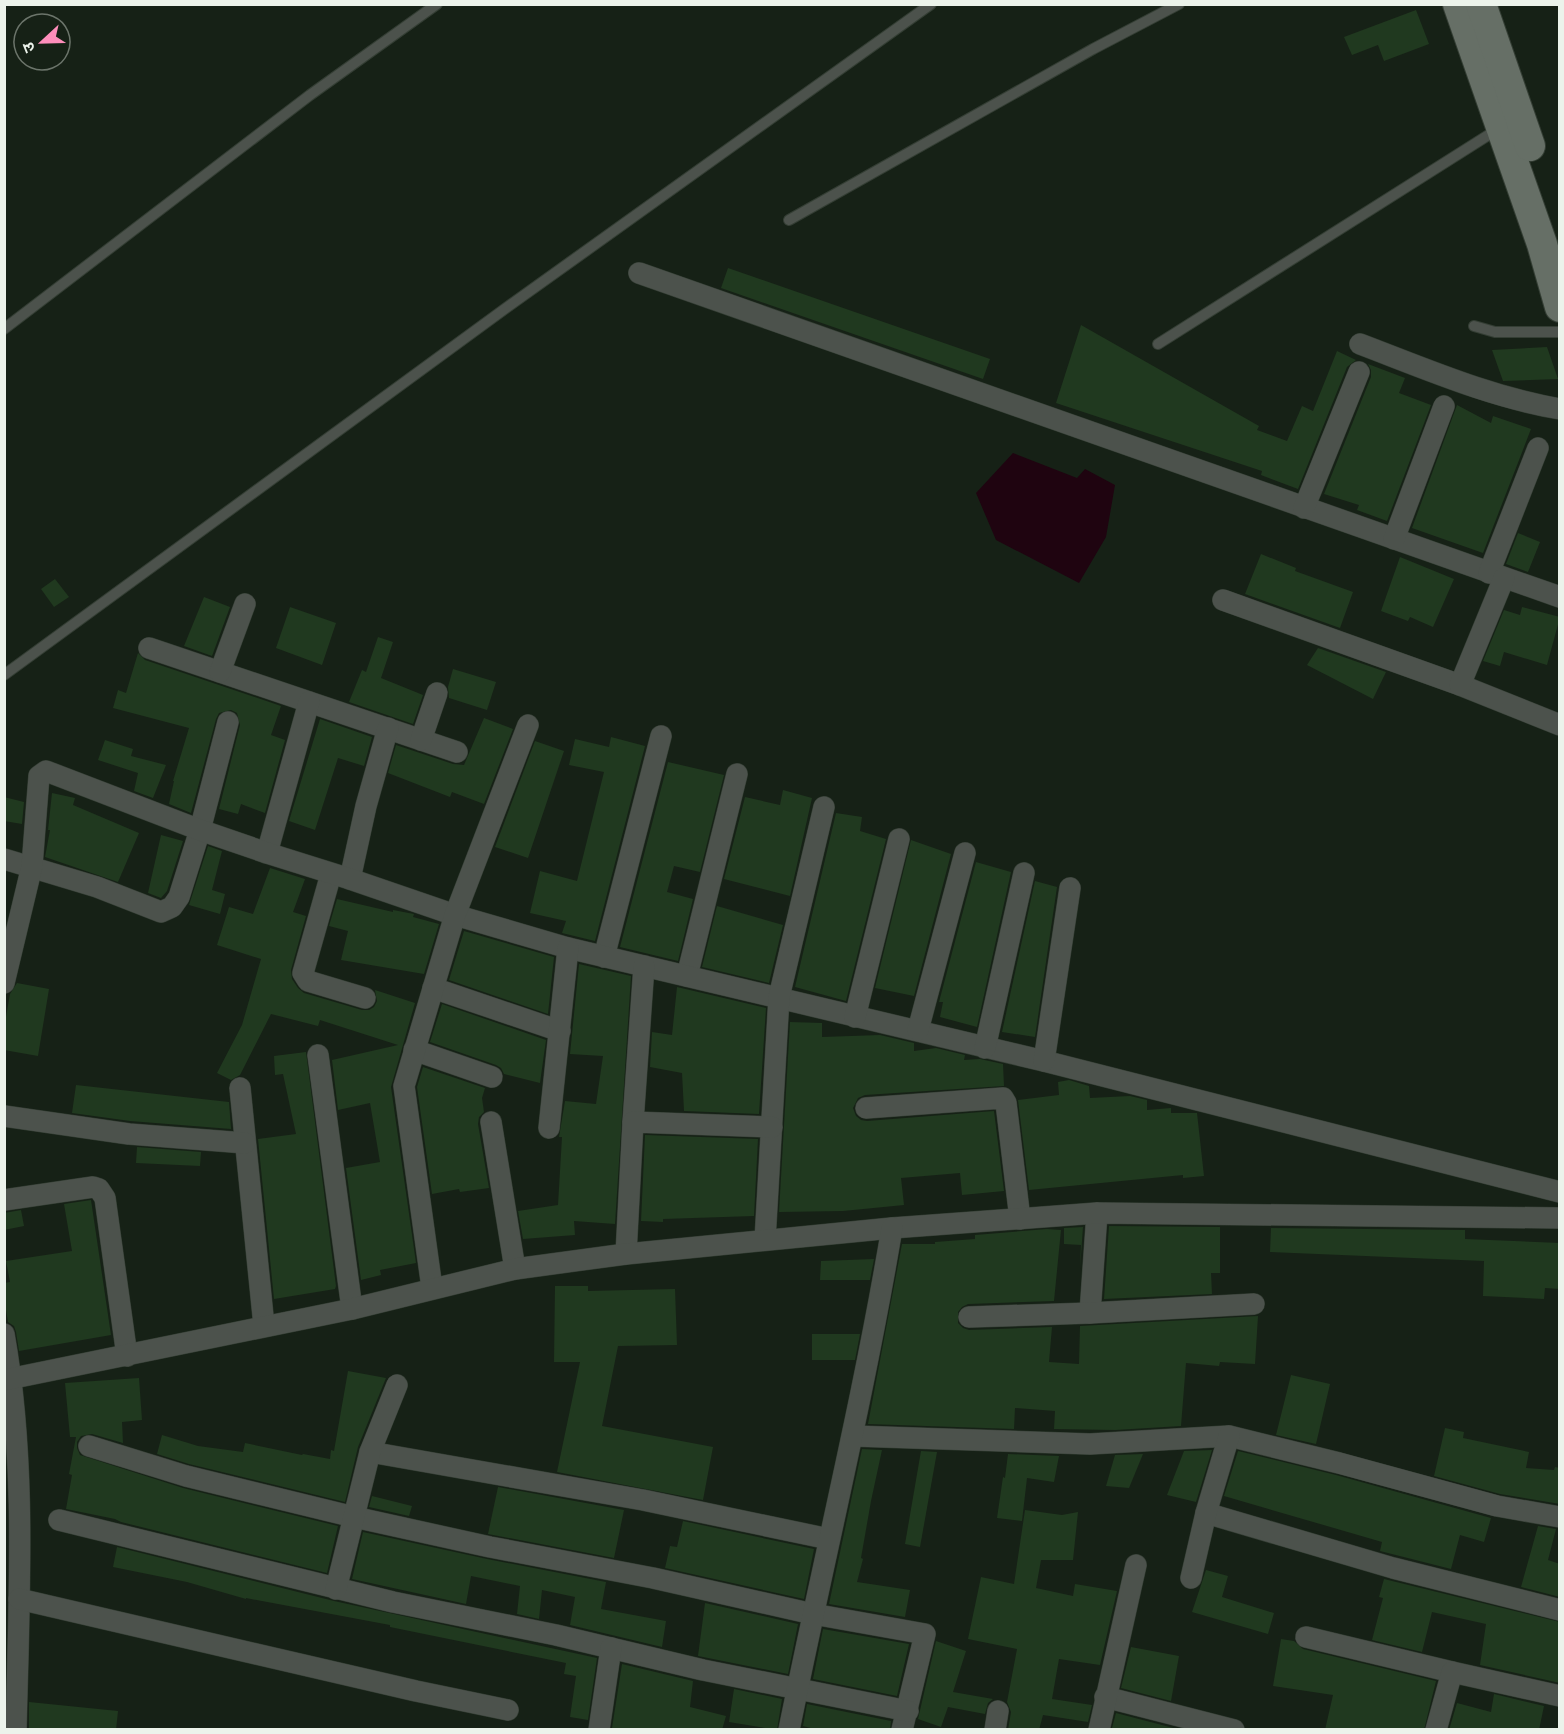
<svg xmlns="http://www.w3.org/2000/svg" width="1564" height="1734" font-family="'Sofia Sans Condensed','Noto Sans Devanagari',sans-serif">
	<rect width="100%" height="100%" fill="#162116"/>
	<path fill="#1f0410" d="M1013,453L1077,478L1085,469L1115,485L1106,537L1079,583L996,540L976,493Z"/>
	<g fill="#20391f">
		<path d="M1416,10L1429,44L1384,61L1378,45L1352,55L1344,37Z"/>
		<path d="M728,268L990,359L983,379L721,288Z"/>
		<path d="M1081,325L1259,426L1257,430L1287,441L1302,406L1313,411L1337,351L1356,360L1347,367L1298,489L1261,475L1262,471L1056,403Z"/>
		<path d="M1547,347L1558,379L1503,381L1492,350Z"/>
		<path d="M1368,364L1405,378L1399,393L1431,405L1387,521L1357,510L1359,505L1324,494L1371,377V370Z"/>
		<path d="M1457,405L1491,423L1493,416L1531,429L1483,553L1412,528Z"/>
		<path d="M1518,533L1540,542L1528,572L1506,564Z"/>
		<path d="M1261,554L1296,568L1295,571L1353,592L1340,628L1245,594Z"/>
		<path d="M1400,557L1454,579L1433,627L1410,617L1408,621L1381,611Z"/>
		<path d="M55,579L69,597L54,607L41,589Z"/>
		<path d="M204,597L230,607L212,656L184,646Z"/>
		<path d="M290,607L336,623L322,665L276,648Z"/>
		<path d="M1522,607L1560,617L1547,665L1504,652L1500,666L1483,661L1504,610L1520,615Z"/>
		<path d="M378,637L393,642L381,678L423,695L413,724L349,702L362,670L366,672Z"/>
		<path d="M1318,648L1386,672L1373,699L1307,665Z"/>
		<path d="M138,653L145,660L281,706L271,735L285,740L265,813L241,804L238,814L219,809L240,725L237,713L231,710L219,713L216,719L191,813L169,804L174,781H173L189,728L113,708L118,690L126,693Z"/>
		<path d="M453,669L496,682L487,710L449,698L448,687Z"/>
		<path d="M484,718L513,729L484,804L452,792L450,797L388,773L396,745L453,764L464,765Z"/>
		<path d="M320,719L372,737L364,766L338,758L315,830L289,821Z"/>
		<path d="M611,737L645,746L595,941L562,933L566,921L530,913L540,871L577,881L604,772L569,765L575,739L609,747Z"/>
		<path d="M105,740L133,749L131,756L166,765L153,798L134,791L138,773L98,760Z"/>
		<path d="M535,741L564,751L528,858L495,847Z"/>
		<path d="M668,762L724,775L700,872L674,866L667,892L693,899L678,961L620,947Z"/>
		<path d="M783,790L812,798L790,896L724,879L745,797L780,805Z"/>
		<path d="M52,793L75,798L73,805L139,833L118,882L45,857L50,830H48Z"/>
		<path d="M4,797L24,802L22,824L4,821Z"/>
		<path d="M836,813L862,817L860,831L886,839L846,1001L795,987Z"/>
		<path d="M161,835L183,841L167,891L161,898L148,893Z"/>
		<path d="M911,840L951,854L914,996L875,988Z"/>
		<path d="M208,846L222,851L212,890L225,894L220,914L189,905Z"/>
		<path d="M976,862L1011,872L977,1027L940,1017L943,1002H939Z"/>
		<path d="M270,868L305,879L293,912L306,916L291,970L292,979L298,988L304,993L362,1010H369L374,1007L377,1001L375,990L415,1003L391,1087L416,1263L380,1270L381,1275L361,1280L346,1168L380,1162L370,1103L338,1110L332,1060L398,1045L320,1020L318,1026L271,1014L240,1075L231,1080L217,1073L242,1025L261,959L217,945L229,907L253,914Z"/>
		<path d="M1035,881L1057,887L1035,1037L1002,1032Z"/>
		<path d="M337,899L393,912V910L414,914L413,917L439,924L424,974L341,960L348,931L329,926Z"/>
		<path d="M717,906L783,925L769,983L702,967Z"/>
		<path d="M464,931L554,957L548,1014L449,980Z"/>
		<path d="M579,964L631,976L615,1224L574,1221L575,1235L523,1239L518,1211L558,1205L562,1137H559L565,1101L596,1104L603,1056L570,1054Z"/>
		<path d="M17,983L49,989L38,1056L4,1050V1028L10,994Z"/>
		<path d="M677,987L766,1008L759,1114L684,1111L682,1073L650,1067L652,1032L672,1035Z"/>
		<path d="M442,1004L546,1040L540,1083L504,1074L501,1068L496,1065L430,1042Z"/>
		<path d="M790,1022L822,1023V1037L880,1035L914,1043V1051L936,1048L965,1055L964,1060L980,1059L1003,1064L1004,1086L865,1095L858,1098L853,1108L856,1116L861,1120L867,1121L994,1111L1004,1191L962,1195L960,1173L901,1178L904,1205L843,1211L779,1212Z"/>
		<path d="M306,1052L336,1286L335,1289L274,1299L258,1139L296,1134L283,1074L275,1075L274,1056Z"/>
		<path d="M423,1067L485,1088L482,1098L484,1112L479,1117L478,1124L489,1188L460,1192L459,1189L432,1194L417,1087Z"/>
		<path d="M1069,1080L1089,1086L1090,1098L1130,1096L1147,1100V1110L1171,1108V1113H1197L1204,1176L1183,1178V1175L1029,1190L1018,1100L1059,1095L1058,1082Z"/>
		<path d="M76,1085L229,1102L231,1129L130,1121L72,1113Z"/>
		<path d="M645,1135L758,1139L754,1216L663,1219V1222L641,1221Z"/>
		<path d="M137,1147L201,1152L200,1166L136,1163Z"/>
		<path d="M91,1200L111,1335L19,1351L16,1332L14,1326L8,1322L4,1298V1283L10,1282L6,1261L72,1251L64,1204Z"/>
		<path d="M21,1210L24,1226L4,1230V1213Z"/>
		<path d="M1109,1226L1220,1227V1273H1211L1212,1294L1104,1299Z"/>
		<path d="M1083,1227L1080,1269L1081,1245L1064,1244V1228Z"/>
		<path d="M1271,1228L1465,1230V1239L1560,1243V1289L1545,1288L1544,1299L1483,1296L1484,1261L1270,1252Z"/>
		<path d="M1047,1229L1061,1230L1054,1301L968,1304L962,1307L958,1312V1323L963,1328L969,1330L1052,1327L1049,1362L1079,1364L1080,1326L1258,1316L1255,1364L1220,1362L1219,1366L1186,1363L1181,1426L1115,1430L1054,1429L1055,1411L1015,1408L1014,1429L868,1424L902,1244H935V1242L975,1239V1235Z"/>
		<path d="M874,1259L870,1280H820L821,1261Z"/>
		<path d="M555,1286H588V1291L675,1289L677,1345L618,1346L602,1426L713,1447L703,1500L557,1472L580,1362H554Z"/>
		<path d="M812,1334H860L855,1360H812Z"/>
		<path d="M348,1371L386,1378L358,1447L345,1502L189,1464L157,1454L162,1435L198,1446L243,1452L245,1443L302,1455L303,1454L330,1459L331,1450L334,1451Z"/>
		<path d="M1291,1375L1330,1384L1316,1444L1276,1435Z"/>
		<path d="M139,1378L142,1420L122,1422L123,1443L92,1434L81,1436L77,1442V1448L80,1455L183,1488L338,1526L327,1573L121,1522L115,1519L66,1509L72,1475L69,1474L76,1437H70L65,1383Z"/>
		<path d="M1445,1428L1464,1432L1463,1438L1529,1452L1526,1468L1554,1470L1555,1467L1560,1468V1504L1500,1494L1434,1476Z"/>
		<path d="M862,1449L882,1450L871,1501L861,1558L863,1559L857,1582L910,1590L905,1617L829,1604Z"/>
		<path d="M1212,1450L1196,1502L1167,1495L1184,1451Z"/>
		<path d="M921,1451L937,1452L920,1547L905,1544Z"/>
		<path d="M1238,1451L1336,1475L1491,1518L1484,1542L1460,1535L1451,1569L1380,1551L1382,1542L1224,1496Z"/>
		<path d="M1008,1454L1059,1456L1054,1482L1027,1478L1022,1521L997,1518L1003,1477L1005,1478Z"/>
		<path d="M1143,1454L1129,1488L1106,1486L1115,1455Z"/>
		<path d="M498,1487L624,1510L614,1558L488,1534Z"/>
		<path d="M372,1496L412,1506L409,1516L369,1507Z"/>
		<path d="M1025,1510L1062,1515L1078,1512L1073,1560H1041L1036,1588L1073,1596L1075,1584L1117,1591L1100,1665L1059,1659L1052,1699L1092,1705L1088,1722L1043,1715L1039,1730H1008L1011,1712L1007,1702L1017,1649L968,1639L981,1577L1014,1584Z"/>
		<path d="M683,1521L814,1549L804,1599L665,1568L670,1546L677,1547Z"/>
		<path d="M1538,1526L1556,1529L1548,1560L1560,1564V1597L1521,1587Z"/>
		<path d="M363,1532L487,1559L606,1582L601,1609L666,1621L662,1647L570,1625L575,1597L542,1590L539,1619L517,1614L520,1586L471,1576L466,1604L352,1579Z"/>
		<path d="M117,1547L334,1601L597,1658L588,1720L570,1717L576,1676L564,1674L566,1663L390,1627V1625L246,1598V1599L187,1582L113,1567Z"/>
		<path d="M1206,1570L1228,1576L1222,1597L1274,1613L1268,1634L1192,1612Z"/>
		<path d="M1384,1579L1560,1622V1683L1480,1665L1486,1624L1432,1612L1422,1652L1372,1640L1383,1598L1379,1597Z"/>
		<path d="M705,1603L798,1624L788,1674L698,1656Z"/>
		<path d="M823,1629L909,1644L897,1696L813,1679Z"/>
		<path d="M1281,1639L1294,1641L1303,1649L1436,1681L1424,1730H1325L1333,1695L1273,1686Z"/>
		<path d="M936,1641L966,1651L953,1692L993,1699L988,1703L985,1714L948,1707L941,1727L918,1719Z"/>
		<path d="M1131,1647L1179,1656L1171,1701L1121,1688Z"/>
		<path d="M622,1664L693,1681L690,1707L726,1716L722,1730L612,1728Z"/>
		<path d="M734,1689L782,1699L777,1730L729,1722Z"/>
		<path d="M1494,1694L1544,1706L1539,1730H1449L1457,1703L1491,1712Z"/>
		<path d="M29,1702L118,1711L116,1730H29Z"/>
		<path d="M807,1704L891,1721L890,1730H818L803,1726Z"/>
		<path d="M1116,1713L1181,1730L1112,1728Z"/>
	</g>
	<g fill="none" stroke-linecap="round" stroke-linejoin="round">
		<g stroke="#343e34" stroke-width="12">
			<g id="service">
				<path d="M789,220L1093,49L1179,4"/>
				<path d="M1474,326L1495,332H1560"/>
				<path d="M4,329L310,95L437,4"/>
				<path d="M1158,344L1498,129"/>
				<path d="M4,675L506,308L931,4"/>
			</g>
		</g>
		<g stroke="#343e34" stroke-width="22">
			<g id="minor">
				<path d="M639,273L1560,597"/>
				<path d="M1360,344C1426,369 1490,397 1560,409"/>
				<path d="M1304,508L1359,372"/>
				<path d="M1394,539L1444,406"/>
				<path d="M1489,573L1538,448"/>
				<path d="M1223,600L1460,685L1560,725"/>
				<path d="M149,648L457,752"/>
				<path d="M220,672L245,604"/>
				<path d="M1460,685L1504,578"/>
				<path d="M421,740L437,693"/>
				<path d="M267,853L309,702"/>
				<path d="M4,859L97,887L161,912L172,907L179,897L200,830L228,722"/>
				<path d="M331,874L303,973L308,981L365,998"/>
				<path d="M350,879L366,806L388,728"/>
				<path d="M604,957L661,736"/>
				<path d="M687,976L737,774"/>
				<path d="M4,983L32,866L39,776L46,771L200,830L267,853L350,879L455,915L568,948L1044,1061L1560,1192"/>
				<path d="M433,988L560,1031"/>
				<path d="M855,1017L899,839"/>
				<path d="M918,1030L965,853"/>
				<path d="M985,1048L1024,873"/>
				<path d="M414,1050L492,1077"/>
				<path d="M318,1055L352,1309"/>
				<path d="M1044,1061L1070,888"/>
				<path d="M240,1088L264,1326"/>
				<path d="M866,1108L1003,1098L1006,1103L1020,1219"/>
				<path d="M4,1116L129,1134L245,1143"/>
				<path d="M491,1122L515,1269"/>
				<path d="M633,1122L644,966"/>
				<path d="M549,1128L568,948"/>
				<path d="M4,1200L93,1187L99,1189L105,1198L127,1356"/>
				<path d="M765,1240L779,997L824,807"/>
				<path d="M626,1254L633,1122L772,1127"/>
				<path d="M432,1288L404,1086L455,915L528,725"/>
				<path d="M1090,1313L1097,1213"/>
				<path d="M969,1317L1090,1313L1254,1304"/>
				<path d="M4,1334C27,1464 19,1598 16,1730"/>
				<path d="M4,1380L352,1309L515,1269L626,1254L892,1228L1097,1213L1560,1218"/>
				<path d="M853,1436L1090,1444L1229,1436L1339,1463L1497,1506L1560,1517"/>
				<path d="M89,1446L186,1476L354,1517L490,1547L653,1578L813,1614L925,1634L902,1730"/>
				<path d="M370,1452L643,1500L829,1539"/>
				<path d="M1206,1513L1393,1568L1560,1610"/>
				<path d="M59,1520L393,1602L556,1635L703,1670L908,1711"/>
				<path d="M1191,1578L1206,1513L1229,1436"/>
				<path d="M336,1589L370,1452L397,1385"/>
				<path d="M19,1599L416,1691L508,1710"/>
				<path d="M1306,1637L1452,1672"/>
				<path d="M1105,1697L1234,1730"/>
				<path d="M599,1730L611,1648"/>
				<path d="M789,1730C823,1562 864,1396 892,1228"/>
				<path d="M995,1730L998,1711"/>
				<path d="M1099,1730L1136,1565"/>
				<path d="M1436,1730L1452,1672L1560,1696"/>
			</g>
		</g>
		<g stroke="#343e34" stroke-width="32">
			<g id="secondary">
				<path d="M1458,4L1542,244L1560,307"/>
				<path d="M1481,4L1530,146"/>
			</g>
		</g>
		<use href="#service" stroke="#4c524c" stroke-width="10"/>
		<use href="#minor" stroke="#4c524c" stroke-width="21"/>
		<use href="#secondary" stroke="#666f66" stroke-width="30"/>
	</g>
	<rect width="1564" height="1734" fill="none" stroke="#ecf3eb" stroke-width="12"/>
	<g transform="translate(42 42) rotate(248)"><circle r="28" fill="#162116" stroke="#6c756b" stroke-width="1.5"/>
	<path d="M0-4.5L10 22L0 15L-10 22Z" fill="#fe8ebb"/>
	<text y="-9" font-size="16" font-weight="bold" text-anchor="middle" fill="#ecf3eb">उ</text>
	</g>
</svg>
